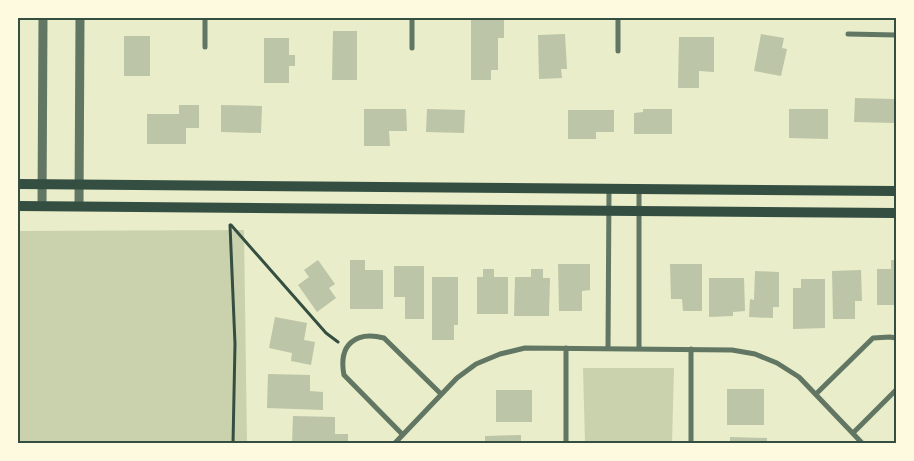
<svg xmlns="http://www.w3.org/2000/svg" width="914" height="461" font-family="'Sofia Sans Condensed',sans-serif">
	<rect width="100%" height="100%" fill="#e9edc9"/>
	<g fill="#cad2ad">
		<path d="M244,230L247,443H18V231Z"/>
		<path d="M583,368H674L672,443H585Z"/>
	</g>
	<g fill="#bcc5a7">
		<path d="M471,18H504V38H498V70H491V80H471Z"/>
		<path d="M333,31H357V80H332Z"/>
		<path d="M565,34L567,69H561L562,78L539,79L538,35Z"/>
		<path d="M761,34L784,38L782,48L787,49L781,76L754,71Z"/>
		<rect x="124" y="36" width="26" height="40"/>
		<path d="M679,37H714V72L699,71V88H678Z"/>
		<path d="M264,38H289V55H295V66H289V83H264Z"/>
		<path d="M855,98L894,99V123L854,122Z"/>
		<path d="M179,105H199V128H186V144H147V114H179Z"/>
		<path d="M221,105L262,106L261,133L221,132Z"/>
		<path d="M364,109H406L407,131H389L390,146H364Z"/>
		<path d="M427,109L465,110L464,133L426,132Z"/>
		<path d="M643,109H672V134H634V113L643,112Z"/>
		<path d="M789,109H828V139L789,138Z"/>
		<path d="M568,110H614V132H596V139H568Z"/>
		<path d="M318,260L335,284L329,288L336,298L317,312L298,285L309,277L304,270Z"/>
		<path d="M350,260H365V270H383V309H350Z"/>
		<path d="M891,260H896V305H877V269H891Z"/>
		<path d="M558,264H590V290L582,291V311H559Z"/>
		<path d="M670,264H702V311H683L682,299H671Z"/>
		<path d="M394,266H424V319H405V297H394Z"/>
		<path d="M483,269H494V277H508V314H477V277H483Z"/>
		<path d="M531,269H543V278H550L549,316H514L515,277H531Z"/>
		<path d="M861,270L862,301H855V319H833L832,271Z"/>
		<path d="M755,271L779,272V307H773V318L749,317L750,299L754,300Z"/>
		<path d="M432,277H458V325H454V340H432Z"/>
		<path d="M709,278H744L745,311L733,312V316L709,317Z"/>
		<path d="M801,279H825V328L793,329V288H801Z"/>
		<path d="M275,317L307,323L304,340L315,342L311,365L291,361L292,353L269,348Z"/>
		<path d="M268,374L310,375V391L323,392V410L267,408Z"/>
		<rect x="727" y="389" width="37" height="36"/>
		<rect x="496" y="390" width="36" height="32"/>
		<path d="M293,416L335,417V434H348V444H292Z"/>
		<path d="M521,435V444H485V436Z"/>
		<path d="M730,437L767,438V444H730Z"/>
	</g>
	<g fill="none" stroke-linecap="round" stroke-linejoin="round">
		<g stroke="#344e41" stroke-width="3">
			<path d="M230,225L235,344L233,444"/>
			<path d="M231,225L326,333L338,342"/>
		</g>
		<g stroke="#617663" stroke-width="5">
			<path d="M848,34L896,35"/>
			<path d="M205,47V18"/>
			<path d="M412,48V18"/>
			<path d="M618,51V18"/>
			<path d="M566,348V444"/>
			<path d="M608,348L609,189"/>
			<path d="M639,348V189"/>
			<path d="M816,394L873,338L890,337L896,338"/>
			<path d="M853,433L896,390"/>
			<path d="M402,434L344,375C338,344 356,331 384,338L441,394"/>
			<path d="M394,444L457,378L476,364L500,354L525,348L732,350L755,354L777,363L799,377L863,444"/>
			<path d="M691,444V349"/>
		</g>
		<g stroke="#617663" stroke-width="9">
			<path d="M42,206L43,18"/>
			<path d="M79,206L80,18"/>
		</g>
		<g stroke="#344e41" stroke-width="10">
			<path d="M18,184L896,191"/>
			<path d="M18,206L896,213"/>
		</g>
	</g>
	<rect width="914" height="461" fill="none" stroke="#fefae0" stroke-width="38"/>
	<rect x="19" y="19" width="876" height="423" fill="none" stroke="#344e41" stroke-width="2"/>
</svg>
